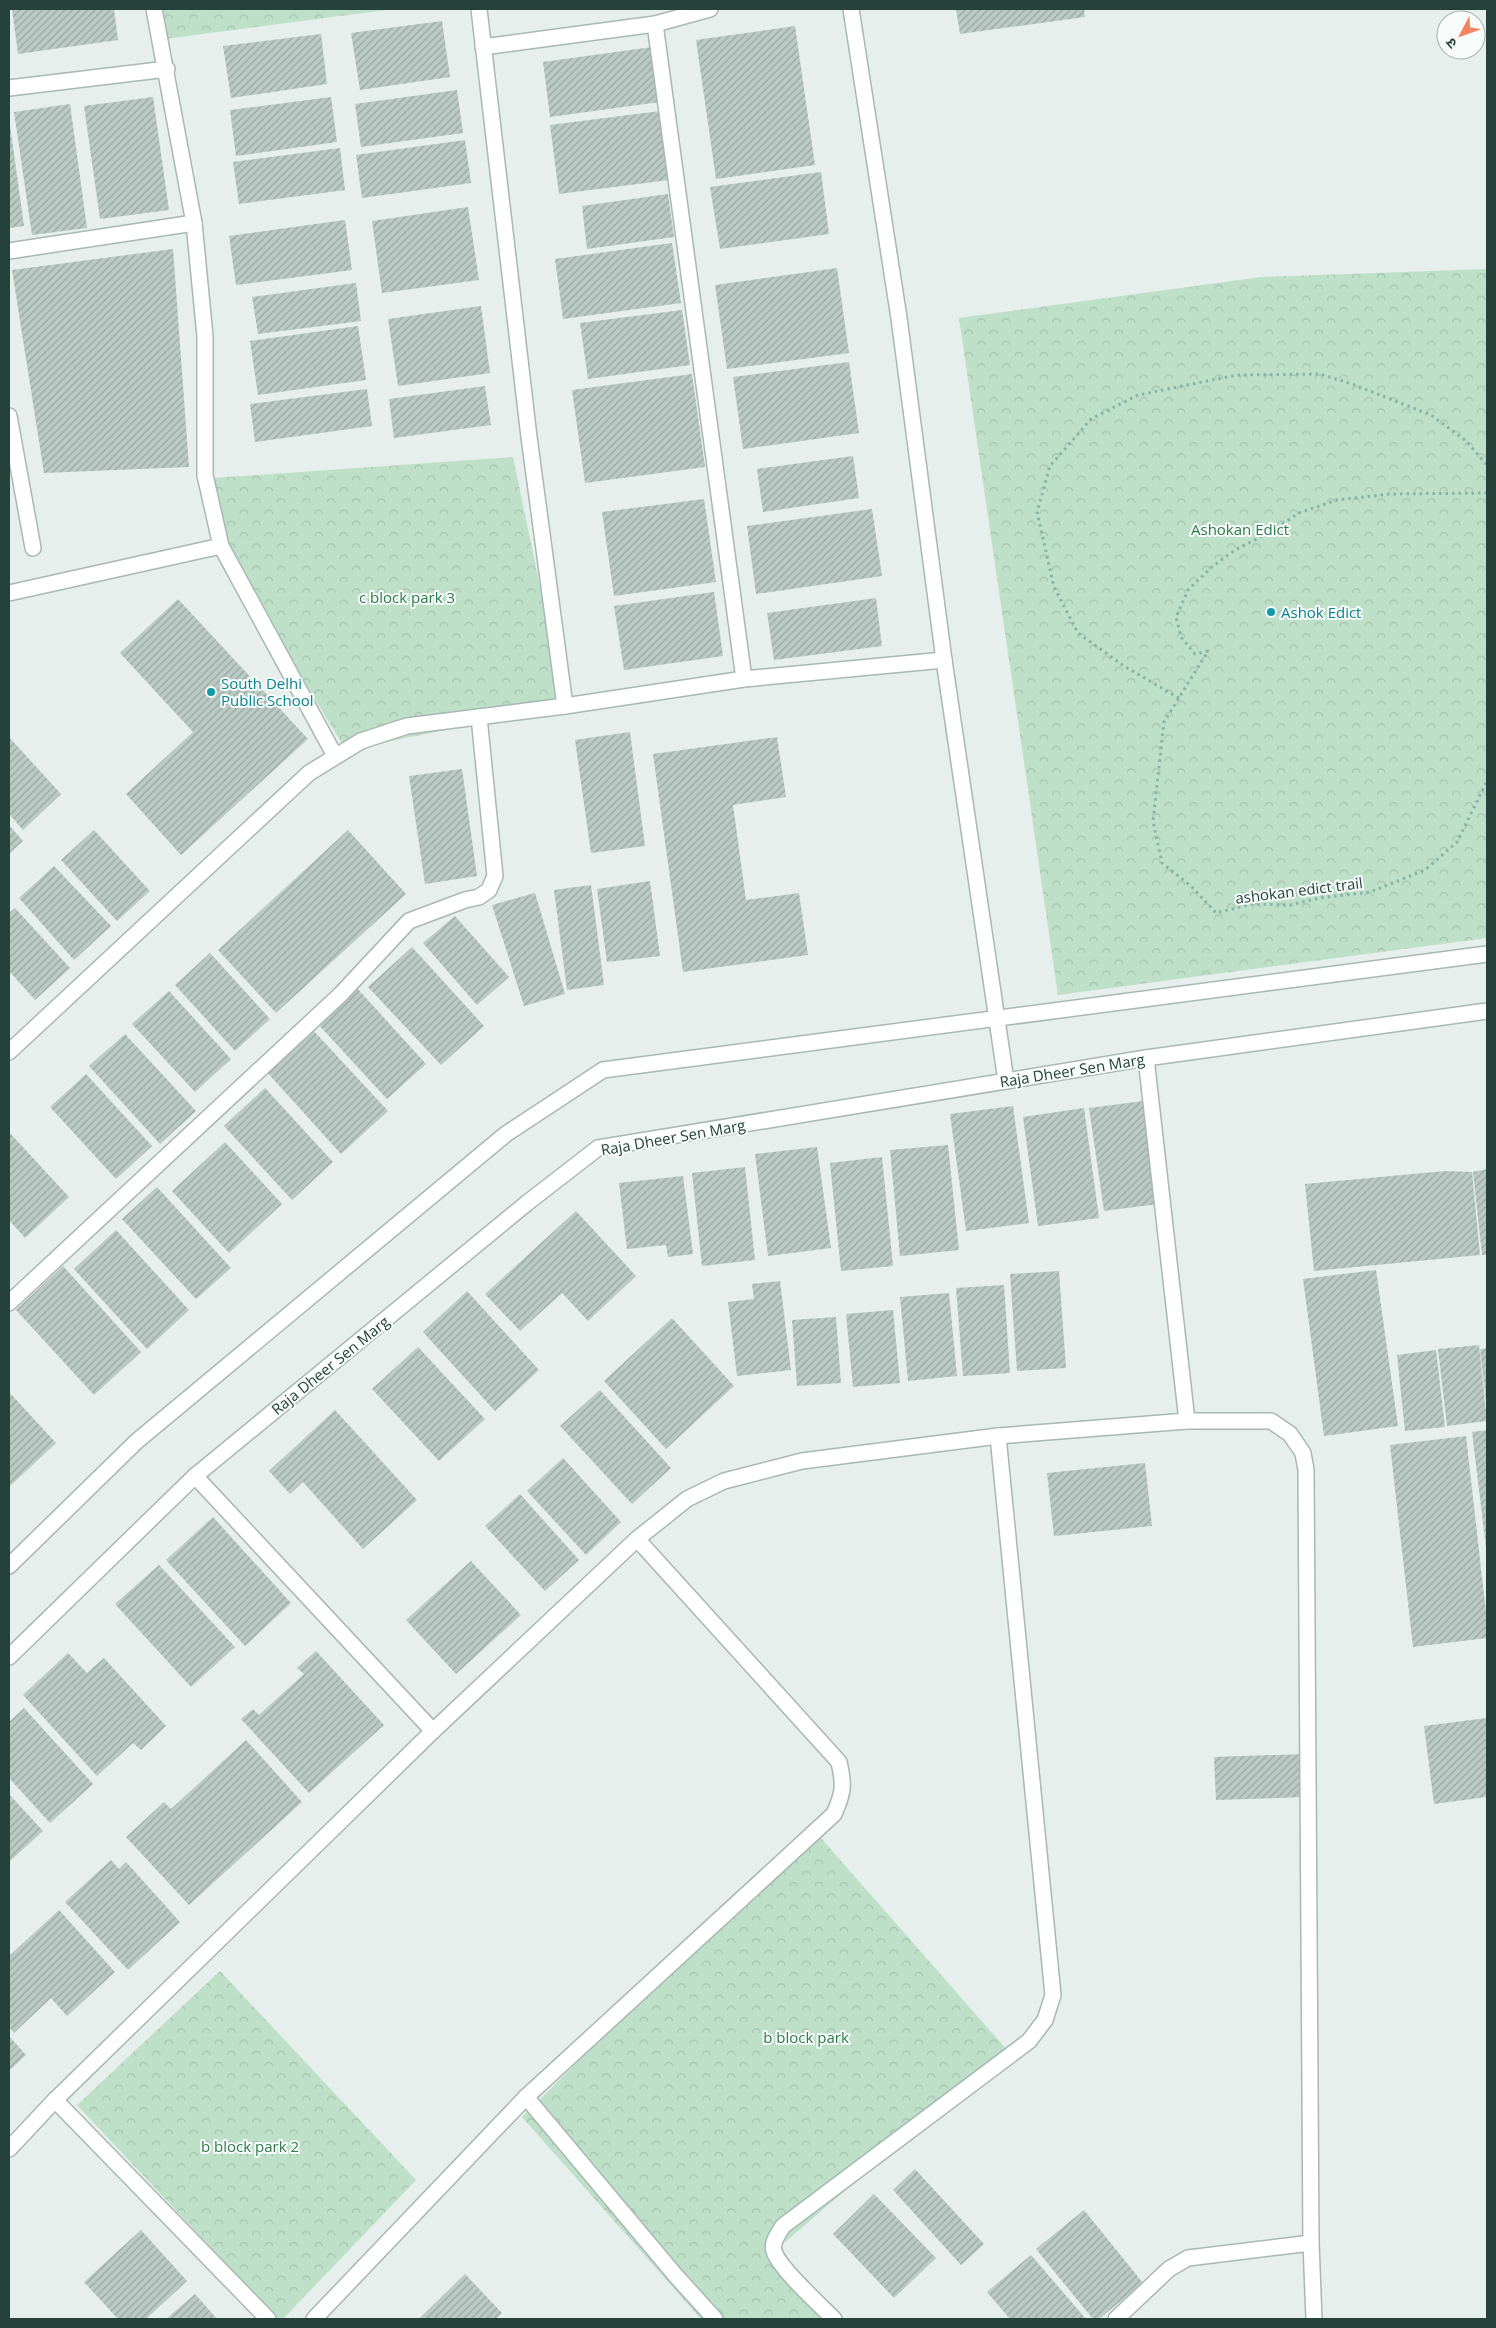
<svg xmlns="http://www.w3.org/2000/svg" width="1496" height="2328" font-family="'Open Sans','Noto Sans Devanagari',sans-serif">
	<defs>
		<pattern id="park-crowns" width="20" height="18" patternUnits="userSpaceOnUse" patternTransform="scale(1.25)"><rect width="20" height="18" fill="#bfe0c8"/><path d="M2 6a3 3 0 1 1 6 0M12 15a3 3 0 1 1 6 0" fill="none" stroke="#a4c1ad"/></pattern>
		<pattern id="building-hatch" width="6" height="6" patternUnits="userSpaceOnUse" patternTransform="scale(1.25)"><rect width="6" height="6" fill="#bbcac4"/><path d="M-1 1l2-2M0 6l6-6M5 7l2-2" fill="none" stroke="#98a6a0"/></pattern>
	</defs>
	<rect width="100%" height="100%" fill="#e6efeb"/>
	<g fill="url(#park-crowns)">
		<path d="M153,9H394L157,40Z"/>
		<path d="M1487,269V938L1058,995L959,318L1261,277Z"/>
		<path d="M513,457L565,706L346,750L221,546L213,478Z"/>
		<path d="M813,1829L1008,2051L777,2249L840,2319H701L522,2117Z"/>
		<path d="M220,1971L416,2180L283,2319H278L77,2105Z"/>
	</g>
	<g fill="url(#building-hatch)">
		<path d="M12,9H114L118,40L18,54Z"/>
		<path d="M956,9H1084L1085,17L960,34Z"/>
		<path d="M442,21L450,77L360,90L351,33Z"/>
		<path d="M795,26L815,165L716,179L696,40Z"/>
		<path d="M321,34L327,84L231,98L223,46Z"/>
		<path d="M652,47L660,102L550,117L543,62Z"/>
		<path d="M457,90L463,133L361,147L355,104Z"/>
		<path d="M153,97L169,210L100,219L84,106Z"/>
		<path d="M331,97L337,142L236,156L230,110Z"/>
		<path d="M70,104L87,228L32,235L14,112Z"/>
		<path d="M660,111L669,180L559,194L550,125Z"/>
		<path d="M10,125L24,226L9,228V126Z"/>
		<path d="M465,140L471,183L362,198L356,155Z"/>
		<path d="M340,148L345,190L239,204L233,162Z"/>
		<path d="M821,172L829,234L720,249L710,187Z"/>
		<path d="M668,194L674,237L587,249L582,206Z"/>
		<path d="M468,207L479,280L382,293L372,221Z"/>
		<path d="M345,220L352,270L236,285L229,236Z"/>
		<path d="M672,243L681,303L563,319L555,259Z"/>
		<path d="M173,249L189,467L44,473L12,270Z"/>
		<path d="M837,268L849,353L727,369L715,285Z"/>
		<path d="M356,283L361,321L258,334L252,297Z"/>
		<path d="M481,306L490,373L398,386L388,319Z"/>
		<path d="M682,310L690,365L588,379L580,323Z"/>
		<path d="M358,326L366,380L258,395L250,341Z"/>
		<path d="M849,362L859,433L743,449L733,377Z"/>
		<path d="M692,374L705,467L585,483L572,390Z"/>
		<path d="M485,386L491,425L394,438L389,399Z"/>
		<path d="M367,389L372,426L255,442L250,404Z"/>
		<path d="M853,456L859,498L763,512L757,469Z"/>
		<path d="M704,499L716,582L614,596L602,512Z"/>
		<path d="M872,509L882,576L756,594L747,526Z"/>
		<path d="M714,592L723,656L624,670L614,606Z"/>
		<path d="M876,598L882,646L774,660L767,613Z"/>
		<path d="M178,599L308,739L181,855L126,794L193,732L120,653Z"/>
		<path d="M630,732L645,846L591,853L575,740Z"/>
		<path d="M9,737L61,794L23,830L9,814Z"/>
		<path d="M777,737L786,797L733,805L746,900L799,893L808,955L683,972L653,754Z"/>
		<path d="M462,769L477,876L425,884L409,776Z"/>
		<path d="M9,825L23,841L9,854Z"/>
		<path d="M94,830L150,891L117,921L61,860Z"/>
		<path d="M348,830L406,894L276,1013L218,950Z"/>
		<path d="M54,866L111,926L74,960L19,898Z"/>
		<path d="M650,881L660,956L607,962L597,889Z"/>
		<path d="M591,885L604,985L567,990L554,890Z"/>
		<path d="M535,893L565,994L524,1006L492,905Z"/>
		<path d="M15,908L70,968L35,1000L9,971V913Z"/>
		<path d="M455,916L509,977L477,1005L423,943Z"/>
		<path d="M412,947L484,1026L441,1065L368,987Z"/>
		<path d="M210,953L270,1019L235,1051L175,985Z"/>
		<path d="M356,987L426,1064L387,1099L317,1023Z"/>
		<path d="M169,991L231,1059L195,1092L132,1024Z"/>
		<path d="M311,1028L388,1111L341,1154L265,1070Z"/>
		<path d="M125,1034L196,1111L160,1144L89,1066Z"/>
		<path d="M86,1074L152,1146L116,1179L50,1107Z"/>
		<path d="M265,1088L333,1162L292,1200L224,1126Z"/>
		<path d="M1143,1101L1158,1204L1104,1211L1089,1108Z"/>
		<path d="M1013,1106L1029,1223L966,1231L950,1114Z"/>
		<path d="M1084,1108L1099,1218L1038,1226L1023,1117Z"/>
		<path d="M9,1132L69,1197L25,1238L9,1220Z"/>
		<path d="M225,1142L282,1204L229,1253L172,1191Z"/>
		<path d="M948,1145L959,1250L900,1256L890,1150Z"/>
		<path d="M817,1147L831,1248L768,1256L755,1154Z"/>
		<path d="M882,1157L893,1266L841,1271L830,1163Z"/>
		<path d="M745,1167L755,1260L702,1266L692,1173Z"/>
		<path d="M1487,1169V1255H1482L1473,1172Z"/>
		<path d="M1445,1171L1472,1172L1480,1255L1314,1271L1305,1184Z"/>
		<path d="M683,1176L693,1254L668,1257L666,1245L627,1249L619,1183Z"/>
		<path d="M157,1187L231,1268L196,1299L122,1219Z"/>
		<path d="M576,1211L636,1276L588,1321L562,1293L520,1331L485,1294Z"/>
		<path d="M116,1230L189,1310L147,1349L74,1269Z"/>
		<path d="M63,1266L141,1352L94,1395L16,1310Z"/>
		<path d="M1376,1270L1398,1426L1324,1436L1303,1279Z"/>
		<path d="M1059,1271L1066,1368L1017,1371L1010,1274Z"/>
		<path d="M780,1281L791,1370L737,1376L728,1302L754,1299L752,1284Z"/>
		<path d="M1004,1285L1010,1373L963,1376L956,1288Z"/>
		<path d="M467,1291L539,1370L495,1411L423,1332Z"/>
		<path d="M949,1293L957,1376L908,1381L900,1297Z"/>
		<path d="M893,1310L900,1383L853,1387L846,1314Z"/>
		<path d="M836,1317L841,1383L797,1386L792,1320Z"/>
		<path d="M672,1318L734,1386L666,1449L604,1381Z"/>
		<path d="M1479,1345L1487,1421L1447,1426L1438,1349Z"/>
		<path d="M418,1347L485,1419L439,1461L372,1389Z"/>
		<path d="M1487,1348V1401H1486L1480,1349Z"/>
		<path d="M1436,1350L1445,1427L1405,1431L1397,1355Z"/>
		<path d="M600,1390L671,1468L632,1504L560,1426Z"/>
		<path d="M9,1392L56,1443L9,1487Z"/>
		<path d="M335,1410L417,1500L363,1549L303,1482L290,1494L269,1471Z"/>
		<path d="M1487,1430V1548H1486L1472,1432Z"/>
		<path d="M1466,1436L1487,1621V1638L1413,1647L1390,1445Z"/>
		<path d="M563,1458L621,1522L586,1555L527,1491Z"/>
		<path d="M1145,1463L1152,1526L1054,1536L1047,1473Z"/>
		<path d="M520,1494L579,1560L545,1591L485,1526Z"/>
		<path d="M213,1517L291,1603L245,1646L166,1560Z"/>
		<path d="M471,1561L521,1615L456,1674L406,1620Z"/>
		<path d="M159,1565L235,1647L191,1687L115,1604Z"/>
		<path d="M316,1651L384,1725L309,1793L241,1719L253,1709L259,1715L304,1674L297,1668Z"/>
		<path d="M68,1653L87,1673L104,1658L166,1726L141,1750L133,1743L97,1776L23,1695Z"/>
		<path d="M24,1708L93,1784L50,1823L9,1778V1722Z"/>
		<path d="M1487,1718V1797L1434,1804L1424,1726Z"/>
		<path d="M246,1740L302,1802L189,1905L126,1837L164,1802L171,1809Z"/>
		<path d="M1305,1754L1306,1797L1216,1800L1214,1757Z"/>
		<path d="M9,1794L43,1831L9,1862Z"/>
		<path d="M111,1860L119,1869L126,1862L180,1922L128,1970L65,1902Z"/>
		<path d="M59,1910L115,1972L67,2016L51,1998L14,2033L9,2027V1956Z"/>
		<path d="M9,2036L26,2055L9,2071Z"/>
		<path d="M915,2169L984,2244L961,2265L893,2190Z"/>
		<path d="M874,2194L936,2258L894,2298L833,2234Z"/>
		<path d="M1084,2210L1143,2283L1099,2319H1093L1036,2249Z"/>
		<path d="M141,2230L187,2281L146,2319H118L84,2282Z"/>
		<path d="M1031,2255L1086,2319H1010L987,2292Z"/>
		<path d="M465,2274L502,2313L496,2319H419Z"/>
		<path d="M195,2294L217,2319H166Z"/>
	</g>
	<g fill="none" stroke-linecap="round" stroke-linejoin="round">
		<g stroke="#a8b8b2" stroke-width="18">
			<g id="minor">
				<path d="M154,9L194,223L205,336V475L221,546L335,756"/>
				<path d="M479,9L529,437L565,706"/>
				<path d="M851,9L899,318L944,660L1006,1081"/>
				<path d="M655,24L744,679"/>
				<path d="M483,47L655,24L710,9"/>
				<path d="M9,88L167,69"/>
				<path d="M9,251L194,223"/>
				<path d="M9,416L33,548"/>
				<path d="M9,593L221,546"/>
				<path d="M9,1052L309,773L361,741L407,726L565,706L744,679L944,660"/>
				<path d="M1146,1058L1187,1421"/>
				<path d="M9,1303L341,994L409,921L465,900L479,897L489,890L495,876L479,717"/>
				<path d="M195,1476L433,1731"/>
				<path d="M9,1566L137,1441L506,1134L603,1070L1487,954"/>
				<path d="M9,1657L195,1476L527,1203L598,1148L1146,1058L1487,1011"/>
				<path d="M526,2097L676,2276L715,2319"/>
				<path d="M55,2100L268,2319"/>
				<path d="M9,2149L55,2100L433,1731L637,1539L687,1499L724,1481L802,1461L998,1436L1187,1421H1271L1290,1434L1303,1453L1306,1470L1311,2243L1314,2319"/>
				<path d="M314,2319L526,2097L834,1814C844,1792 844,1784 839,1762L637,1539"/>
				<path d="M834,2319C820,2305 778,2267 774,2251C771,2242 779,2233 783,2226L1029,2041L1045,2020L1053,1995L998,1436"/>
				<path d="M1116,2319L1169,2269L1188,2258L1311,2243"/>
			</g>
		</g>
		<g stroke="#86b3a5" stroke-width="3" stroke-dasharray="2.5 4" stroke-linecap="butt">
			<path d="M1487,493L1389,494L1337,500L1299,513L1270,532L1235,550L1213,566L1188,590L1176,617L1181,637L1195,654L1208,651L1164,722L1153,821L1162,863L1191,886L1216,913L1252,904L1290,905L1319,898L1370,892L1425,870L1457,842L1487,781"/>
			<path d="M1179,698L1124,666L1078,633L1054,587L1037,512L1050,466L1091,419L1138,395L1237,375L1320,374L1352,384L1431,415L1465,440L1487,465"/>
		</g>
		<use href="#minor" stroke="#fff" stroke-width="15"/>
	</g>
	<g fill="#0f9aa8" stroke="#f7fbf9" stroke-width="2">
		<circle cx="1271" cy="612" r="5"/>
		<circle cx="211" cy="692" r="5"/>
	</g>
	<g text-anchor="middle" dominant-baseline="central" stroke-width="4" stroke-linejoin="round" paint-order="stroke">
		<g font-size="15" fill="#2d7a4b" stroke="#f7fbf9">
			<text x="1240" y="529">Ashokan Edict</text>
			<text x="407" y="597">c block park 3</text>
			<text x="806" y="2037">b block park</text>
			<text x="250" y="2146">b block park 2</text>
		</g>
		<g font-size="15" fill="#0d838f" stroke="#f7fbf9" text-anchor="start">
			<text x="1281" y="612">Ashok Edict</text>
			<text x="221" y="683">South Delhi<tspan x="221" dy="17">Public School</tspan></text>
		</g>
		<g font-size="15" fill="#24423a" stroke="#f7fbf9">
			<text transform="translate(1299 890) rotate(-7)">ashokan edict trail</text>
			<text transform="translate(1072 1070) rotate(-9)">Raja Dheer Sen Marg</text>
			<text transform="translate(673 1137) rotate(-10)">Raja Dheer Sen Marg</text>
			<text transform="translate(330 1365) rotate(-39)">Raja Dheer Sen Marg</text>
		</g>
	</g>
	<rect width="1496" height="2328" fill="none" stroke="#24423a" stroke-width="20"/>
	<g transform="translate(1461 35) rotate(229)"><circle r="24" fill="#f7fbf9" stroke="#a3b1ad"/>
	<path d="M0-4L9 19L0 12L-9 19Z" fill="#f4845f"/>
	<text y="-8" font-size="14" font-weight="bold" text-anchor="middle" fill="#24423a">उ</text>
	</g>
</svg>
